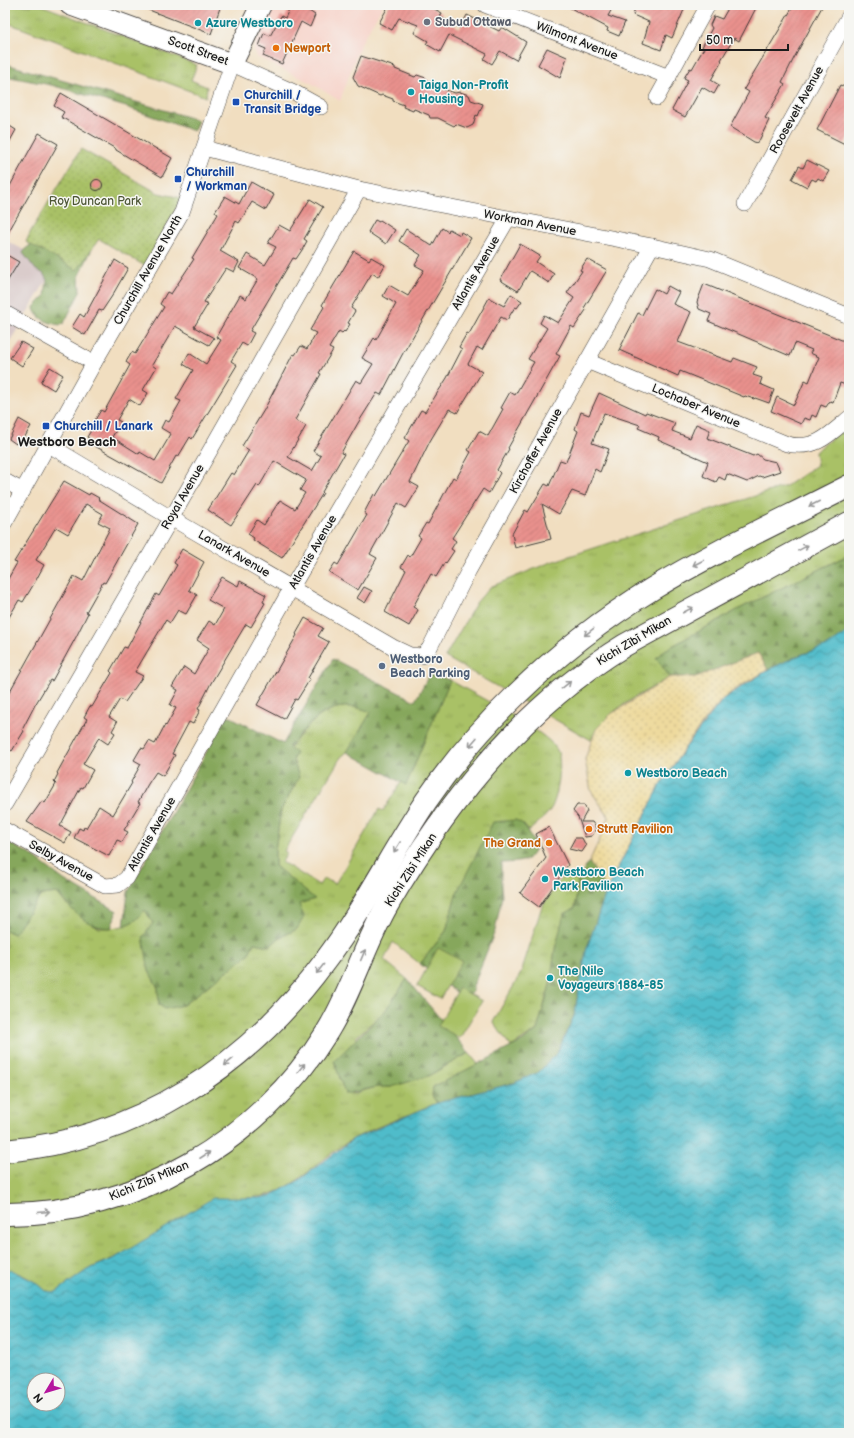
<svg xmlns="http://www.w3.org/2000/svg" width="854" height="1438" font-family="'Balsamiq Sans',sans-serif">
	<defs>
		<pattern id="grass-tufts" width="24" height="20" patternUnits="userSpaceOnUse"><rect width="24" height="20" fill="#a9c166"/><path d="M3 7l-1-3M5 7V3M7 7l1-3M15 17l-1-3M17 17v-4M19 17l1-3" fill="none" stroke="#91a558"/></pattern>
		<pattern id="forest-firs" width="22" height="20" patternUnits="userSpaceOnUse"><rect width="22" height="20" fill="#86a75b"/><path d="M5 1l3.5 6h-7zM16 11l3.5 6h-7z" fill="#6d874a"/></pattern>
		<pattern id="sand-dots" width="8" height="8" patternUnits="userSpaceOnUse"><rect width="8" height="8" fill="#eeda9e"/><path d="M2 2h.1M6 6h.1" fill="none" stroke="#ccba88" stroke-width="1.8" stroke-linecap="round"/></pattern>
		<pattern id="park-dots" width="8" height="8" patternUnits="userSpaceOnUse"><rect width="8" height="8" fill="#a9c166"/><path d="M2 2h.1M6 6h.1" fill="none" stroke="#91a558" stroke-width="1.8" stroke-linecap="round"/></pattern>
		<pattern id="water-waves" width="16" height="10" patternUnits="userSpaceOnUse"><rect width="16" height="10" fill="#50bcca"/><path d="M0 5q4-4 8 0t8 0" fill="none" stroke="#4298a3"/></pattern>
		<pattern id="building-hatch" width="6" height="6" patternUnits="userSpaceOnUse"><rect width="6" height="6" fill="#e9918d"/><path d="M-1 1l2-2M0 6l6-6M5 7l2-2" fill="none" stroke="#c77c79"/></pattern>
	</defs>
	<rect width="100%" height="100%" fill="#f6f6f2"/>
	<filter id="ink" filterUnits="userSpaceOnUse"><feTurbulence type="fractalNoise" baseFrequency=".025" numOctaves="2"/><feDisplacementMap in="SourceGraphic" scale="8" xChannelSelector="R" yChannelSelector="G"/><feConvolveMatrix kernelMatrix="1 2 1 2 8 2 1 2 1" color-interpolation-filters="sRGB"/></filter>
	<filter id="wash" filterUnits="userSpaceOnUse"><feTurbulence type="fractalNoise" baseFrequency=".012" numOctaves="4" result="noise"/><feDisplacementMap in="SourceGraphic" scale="16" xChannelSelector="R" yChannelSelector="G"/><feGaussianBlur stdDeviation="0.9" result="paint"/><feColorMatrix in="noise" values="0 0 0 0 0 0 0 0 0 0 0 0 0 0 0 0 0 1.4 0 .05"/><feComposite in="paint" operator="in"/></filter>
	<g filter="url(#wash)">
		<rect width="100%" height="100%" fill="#f1dec0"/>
		<path fill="#f7d1c7" d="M268,5H383L360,45L340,101L311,83L257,57L254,50L256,41L273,9Z"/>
		<path fill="#d2bfc0" d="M5,240L55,266L5,350Z"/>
		<g fill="url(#grass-tufts)" stroke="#626e41">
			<path d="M5,5H41L197,65L191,80L207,87L206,97L5,22Z"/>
			<path d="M849,424V555L741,608L665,650L656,658L670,677C643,694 605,709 591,740L445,657L476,603L490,587L551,562L786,486L817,465L815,452Z"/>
			<path d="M450,680C471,693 548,731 557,750C563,761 558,800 550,810C545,818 535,825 529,831L523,824L456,894L446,931L420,964L393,942L384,960L407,979L385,1011L356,1037L351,1094L377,1087H391L428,1076L469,1053L478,1064L433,1087L432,1096L437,1103C410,1115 381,1124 355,1138C316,1158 295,1197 246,1198L87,1270L56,1292L46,1291C37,1283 18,1269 5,1272V930L14,933L41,895L57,893L65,903L99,928C120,928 131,927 145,909L153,924L149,971L158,988L159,1005H183L248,955L254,943L270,946L279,938L297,929L298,904L314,899L275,866V850L281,810L299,777L289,749C313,719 331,696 372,712L347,752L341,757L284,851L287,853L282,862L319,885L324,878L335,884L379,809L383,811L401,782L406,785Z"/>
			<path d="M562,877L578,880L575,908L555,949L550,985L537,1030L511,1047L493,1022L521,973L542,906Z"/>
		</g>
		<g fill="url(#forest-firs)" stroke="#51623c">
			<path d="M5,64H6L198,120L194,131L126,107L51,85L5,76Z"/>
			<path d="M33,243L94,245L79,276L80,292L64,323L61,325C51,324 35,319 34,307L45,296L47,280L43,273L36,270L23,253L24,250Z"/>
			<path d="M849,555V631L828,646L797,656L768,670L758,653L696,677H670L656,658L665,650L741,608Z"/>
			<path d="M333,659L415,701L430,673L450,680L406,785L347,752L371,712C331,696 312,719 289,748L296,753L293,759L299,777L281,810L275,850V866L315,899L299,904L304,917L297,929L279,938L270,946L254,943L248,955L183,1005L165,1009L159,1005L158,988L149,971L143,937L153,923L145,910L136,920L124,926L128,892L227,715L283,744Z"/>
			<path d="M516,820L523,824L536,845C532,864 517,862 501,863V886L502,896L495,931L473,986V992L464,998L420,964L446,931L456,894L493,822Z"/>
			<path d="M5,841L30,854L64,880L117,911L111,928C85,928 73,910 57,893L41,895L14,934L5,930Z"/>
			<path d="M589,862L607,889L586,951L574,1016L557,1053L539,1072L514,1083L437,1103L432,1096L433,1087L523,1041L537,1030L550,985L555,949L564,914L575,908L578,880Z"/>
			<path d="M407,979L469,1053L428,1076L391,1087H377L345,1094L334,1061L385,1011Z"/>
		</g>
		<path fill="url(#sand-dots)" stroke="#857b5d" d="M758,653L768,670C754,678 733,689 722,700C673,754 640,824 607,889L589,862L605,828L609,817L591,791L585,759L596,729L611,714L670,677H696Z"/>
		<path fill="url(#park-dots)" stroke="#626e41" d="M81,149L158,193L182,198L145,266L99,239L77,270L26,242L31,231Z"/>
		<g fill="#a9c166" stroke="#626e41">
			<path d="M438,948L462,961L440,999L417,986Z"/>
			<path d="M459,988L482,1001L460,1038L438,1026Z"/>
		</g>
		<path fill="url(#water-waves)" stroke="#366c73" fill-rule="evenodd" d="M849,631V1433H5V1272L11,1270L37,1283L46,1291L56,1292L87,1270L115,1258L213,1198H260L272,1195L298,1181L353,1139L437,1103L514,1083L539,1072L557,1053L574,1016L586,951L607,889L660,786L685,748L723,699L768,670L797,656L828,646ZM34,1380H58V1404H34Z"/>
		<g id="blocks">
			<g fill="url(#building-hatch)">
				<path d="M136,5H221L211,34Z"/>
				<path d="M291,5H300L315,15L310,27L301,22L282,64L263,56L266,49L259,46L264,33L270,36L281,16L285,18Z"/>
				<path d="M389,5H427L442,13L440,17L460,28L467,15L499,31L502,27L526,42L516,60L500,51L492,64L484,59L487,54L449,35L440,52L426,44L428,41L414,33L418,25L399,18L392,30L379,23Z"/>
				<path d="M565,5H614L608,16L625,22L619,36L607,31L608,28Z"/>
				<path d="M636,5H686L672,38L666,35L661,50L643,43L649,22L633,15Z"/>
				<path d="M730,5H750L756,8L739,41L734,38L721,60L722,61L711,80L719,85L714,94L702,87L685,117L672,110L688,80L684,78L690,68L692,69L704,48L702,47L712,28L710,25L714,16L722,19Z"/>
				<path d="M794,5H823L794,58L782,82L785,84L765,118L769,120L758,143L754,142L730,127L749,92L744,89Z"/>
				<path d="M547,48L567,57L560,78L538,65Z"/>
				<path d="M361,56L395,67V69L415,77L417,75L426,78V80L441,85L443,89L455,93L460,92L469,95L471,100L483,104L478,116L476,115L473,125L467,128L456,124L454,126L438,118H430L429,115L414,109L413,111L403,107L404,105L393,101V99L382,95L380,96L358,86L353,77Z"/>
				<path d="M840,85L849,89V136L845,144L817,130Z"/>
				<path d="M61,93L172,158L162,177L116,150V149L61,117L64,112L54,106Z"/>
				<path d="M5,123L16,130L5,150Z"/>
				<path d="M39,133L58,144L5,238V195Z"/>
				<path d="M807,160L829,171L823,181L818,178L816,181L812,179L807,187L792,179L799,166L803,168Z"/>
				<circle cx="97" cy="185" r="5.5"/>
				<path d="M251,182L274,195L266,210L252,202L239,223L236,221L220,251L239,262L234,272L226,268L204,302L208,304L194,327L214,338L209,345L175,326L152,365L156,368L143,390L148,393L140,406L129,399L117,420L121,422L112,437L139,454L140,452L155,461L171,434L161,428L165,420L169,422L181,401L176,399L193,370L183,364L189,353L206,364L221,340L216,337L240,295L246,299L258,279L239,268L247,254L265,265L276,247L268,243L279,225L290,231L310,199L323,207L304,239L307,241L302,250L296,259L293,258L250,331L254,333L247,346L242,343L231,361L237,365L192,439L190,437L178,457L176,456L161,483L93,445L95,442L87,437L97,421L95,420L101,410L104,412L130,365L126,362L132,352L135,354L164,307L160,304L167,292L171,294L194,259L192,258L218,214L215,212L225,196L239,204Z"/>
				<path d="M375,220L379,222L380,220L395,230L386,244L368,232Z"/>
				<path d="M442,228L448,232L449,229L460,235L461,232L471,238L402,355L381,395L377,393L358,423L341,453L344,454L322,492L323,493L282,558L253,540L254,538L248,534L257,520L264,525L280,500L295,509L305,493L300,490L306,480L274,461L259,487L257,485L231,525L208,510L231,473L234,475L249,450L242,446L264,410L293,354L295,355L301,346L307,349L316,333L310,330L324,307L322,305L354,251L369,260L371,257L385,265L378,277L372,273L351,308L355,311L348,323L350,324L345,332L344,331L342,333L339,331L329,348L333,350L319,373L321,374L295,420L306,426L288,457L312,471L321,456L313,451L356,380L361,383L373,364L362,358L374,338L376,340L396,304L383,296L389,285L408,296L424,270L415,265L421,255L399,241L406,229L432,246Z"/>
				<path d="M520,244L540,256L536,262L554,274L549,283L530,271L518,291L500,280Z"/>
				<path d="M5,254L19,262L5,285Z"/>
				<path d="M587,259L607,270L584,308L586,310L574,328L571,326L556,354L560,356L508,448L509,449L497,470L500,473L489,493L483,489L452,538L456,541L451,549L454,551L446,563L445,562L436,577L431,574L413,607L418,610L409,626L385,612L406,570L401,567L408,555L410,557L421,538L418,536L426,523L428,524L453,477L456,479L471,452L468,450L479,431L488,436L503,409L501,408L510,392L515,395L534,362L528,359L547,328L540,323L544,315L558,323L574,298L567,293L582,271L580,270Z"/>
				<path d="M115,260L128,268L112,296L102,311L99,310L85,335L72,327L80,314L84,317Z"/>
				<path d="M704,284L849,343V386L840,383L833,402L830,401L826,407L821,405L816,417L812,415L810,420L804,418L801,424L771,411L777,397L794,405L805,380L809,382L819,357L810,353L812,350L795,343L790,356L708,321L711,314L699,309L697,302Z"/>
				<path d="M668,286L679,292L673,304L691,312L678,342L732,362L734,358L757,367L753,375L762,378L760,384L774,390L769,403L755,398L754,399L745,396L744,397L680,371L678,376L619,350L638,313L642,315L655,289L664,294Z"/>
				<path d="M511,294L522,301L517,308L515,307L507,320L501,317L482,350L477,347L468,364L482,372L457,413L449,409L430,441L410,482L419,487L406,508L398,503L370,554L377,558L358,590L329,572L335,563L338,565L367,515L364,513L374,494L376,496L407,444L409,441L405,438L421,410L425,412L447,378L462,349L459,347L467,333L469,334L489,298L504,306Z"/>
				<path d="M21,342L33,349L22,366L10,358Z"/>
				<path d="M50,367L63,375L54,390L41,382Z"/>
				<path d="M599,393L645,414L646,412L675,423L672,431L690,438L696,424L710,430L707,438L753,456L757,454L763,459L776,462L780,471L762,477L759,476L747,482L727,474L725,480L719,477L716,482L703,476L708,462L658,440L659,437L638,428L640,425L604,413L592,443L609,449L600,472L595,469L585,496L572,491L559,514L542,504L551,539L515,548L512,534L525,510L528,512L545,484L549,486L560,460L566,462L578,431L575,429L581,412L589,415Z"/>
				<path d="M19,419L31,426L22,442L18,440L16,444L9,439Z"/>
				<path d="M64,481L89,495L90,493L99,498L98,499L138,524L105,583L103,582L86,612L88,613L76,637L52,681L50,680L35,705L22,730L24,731L12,751L5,747V700L74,576L83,581L110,528L98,522L103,514L86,504L68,534L56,527L36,560L44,565L35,582L23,602L19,600L5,624V603L10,594L5,591V584L17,563L14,562Z"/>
				<path d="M182,549L204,562L189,590L197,595L186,614L178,610L170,623L166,620L135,672L143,676L125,702L120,699L109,717L117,722L112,731L115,733L108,744L99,738L98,739L83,764L93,770L83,788L81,787L60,826L71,832L65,843L27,822L42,801L45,803L56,784L54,782L58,774L57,773L87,719L84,717L90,706L92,707L106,683L112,673L110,671L124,647L127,648L156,594L159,596L177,565L174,563Z"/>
				<path d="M222,577L238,586L240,581L266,595L263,602L265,603L251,627L246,624L211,683L198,709L200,710L193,724L189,722L172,754L175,755L163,776L156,772L148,784L138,802L140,803L124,830L128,832L122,842L117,840L109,856L74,838L79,828L83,830L84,827L86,828L99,806L113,815L132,783L131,782L141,764L134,760L141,748L144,749L149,741L155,744L165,725L166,726L176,708L170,705L178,690L172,687L184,667L194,674L209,648L197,640L209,621L215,625L224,609L208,600Z"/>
				<path d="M364,587L372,591L365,603L357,598Z"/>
				<path d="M305,618L323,628L318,636L329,642L308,678L310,679L297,700L295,699L284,719L257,705L297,635L296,634Z"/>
				<path d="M577,805H584L587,811L581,822H592L595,826L596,830L592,836L585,837L578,817L573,811Z"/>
				<path d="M549,827L568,865L539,907L520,893L546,858L536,834Z"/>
				<path d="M575,838H582L586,846L582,852L569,849Z"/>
			</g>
		</g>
	</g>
	<g filter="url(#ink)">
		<use href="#blocks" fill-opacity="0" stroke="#3c3935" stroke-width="1"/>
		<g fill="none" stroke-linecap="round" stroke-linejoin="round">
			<g stroke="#3c3935" stroke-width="16">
				<g id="minor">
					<path d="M485,5L669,77"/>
					<path d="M657,98L708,5"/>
					<path d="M204,148L359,189L652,246L710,259L849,316"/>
					<path d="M745,204L849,16"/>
					<path d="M5,313L94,363"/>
					<path d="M587,361L787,444C815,450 828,436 849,418"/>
					<path d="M49,445L171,518L393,647L410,655L422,656L429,649L469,570L652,246"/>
					<path d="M5,481L23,491"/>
					<path d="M5,522L94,363L182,212L232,64L292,91L321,107"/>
					<path d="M5,804L179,505L359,189"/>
					<path d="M5,830L105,886L118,885L127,878L292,587L508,219"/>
				</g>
			</g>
			<g stroke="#3c3935" stroke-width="22">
				<path id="major" d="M70,5L232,64L261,5"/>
			</g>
			<g stroke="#3c3935" stroke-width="24">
				<g id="highway">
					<path d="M5,1151C138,1139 247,1067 325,961C363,911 391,853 426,801C452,763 483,727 516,695C557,655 603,619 652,589C715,551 783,520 849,486"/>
					<path d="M5,1214C134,1215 260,1141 327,1032C352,992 364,945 388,904C447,802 523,707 625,645L849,523"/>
				</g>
			</g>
			<use href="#minor" stroke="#fff" stroke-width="15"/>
			<use href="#major" stroke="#fff" stroke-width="20"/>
			<use href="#highway" stroke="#fff" stroke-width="22"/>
		</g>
		<defs><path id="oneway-shaft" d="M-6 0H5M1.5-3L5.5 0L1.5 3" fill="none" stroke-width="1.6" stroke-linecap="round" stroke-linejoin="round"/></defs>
		<g stroke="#999">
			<use href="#oneway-shaft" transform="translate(814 504) rotate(153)"/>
			<use href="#oneway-shaft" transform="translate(803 548) rotate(-29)"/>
			<use href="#oneway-shaft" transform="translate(698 563) rotate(153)"/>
			<use href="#oneway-shaft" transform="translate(688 610) rotate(-28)"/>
			<use href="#oneway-shaft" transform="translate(589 632) rotate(142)"/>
			<use href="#oneway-shaft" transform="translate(566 685) rotate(-39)"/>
			<use href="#oneway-shaft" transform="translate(473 742) rotate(131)"/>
			<use href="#oneway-shaft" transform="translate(397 847) rotate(122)"/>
			<use href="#oneway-shaft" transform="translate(363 955) rotate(-67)"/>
			<use href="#oneway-shaft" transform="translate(320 969) rotate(128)"/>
			<use href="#oneway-shaft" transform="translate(229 1062) rotate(141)"/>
			<use href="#oneway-shaft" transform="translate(301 1068) rotate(-51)"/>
			<use href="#oneway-shaft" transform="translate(205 1155) rotate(-33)"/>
			<use href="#oneway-shaft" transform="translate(44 1212) rotate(-5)"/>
		</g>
	</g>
	<circle fill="#6b7280" stroke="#f6f6f2" stroke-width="1.5" cx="427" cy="22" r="4"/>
	<g fill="#0f9aa8" stroke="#f6f6f2" stroke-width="1.5">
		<circle cx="198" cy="23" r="4"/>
		<circle cx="411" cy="92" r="4"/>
		<circle cx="628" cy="773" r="4"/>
		<circle cx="545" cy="879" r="4"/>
		<circle cx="550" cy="978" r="4"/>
	</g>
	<g fill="#e8710a" stroke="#f6f6f2" stroke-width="1.5">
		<circle cx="276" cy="48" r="4"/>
		<circle cx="589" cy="829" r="4"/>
		<circle cx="549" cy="843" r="4"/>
	</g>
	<g fill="#1a4fb4" stroke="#f6f6f2" stroke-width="1.5">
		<rect x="232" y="98" width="8" height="8" rx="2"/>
		<rect x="174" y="175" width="8" height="8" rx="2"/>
		<rect x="42" y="422" width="8" height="8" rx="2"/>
	</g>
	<circle fill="#5c6f8a" stroke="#f6f6f2" stroke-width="1.5" cx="382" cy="666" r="4"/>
	<g text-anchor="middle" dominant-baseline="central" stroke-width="3" stroke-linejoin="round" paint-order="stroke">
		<g font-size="12" font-weight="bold" fill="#5b616d" stroke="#f6f6f2" text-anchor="start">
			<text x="435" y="22">Subud Ottawa</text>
		</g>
		<g font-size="12" font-weight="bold" fill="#0d838f" stroke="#f6f6f2" text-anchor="start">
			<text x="206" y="23">Azure Westboro</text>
			<text x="419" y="85">Taiga Non-Profit<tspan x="419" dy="14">Housing</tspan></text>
			<text x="636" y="773">Westboro Beach</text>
			<text x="553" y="872">Westboro Beach<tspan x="553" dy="14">Park Pavilion</tspan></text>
			<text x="558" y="971">The Nile<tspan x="558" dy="14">Voyageurs 1884-85</tspan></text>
		</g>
		<g font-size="12" fill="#1c1c1c" stroke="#f6f6f2">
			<text transform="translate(577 41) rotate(21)">Wilmont Avenue</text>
			<text transform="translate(198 51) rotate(20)">Scott Street</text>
			<text transform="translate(797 110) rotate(-61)">Roosevelt Avenue</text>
			<text transform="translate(530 223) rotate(11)">Workman Avenue</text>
			<text transform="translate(148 270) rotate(-60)">Churchill Avenue North</text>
			<text transform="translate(476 273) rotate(-60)">Atlantis Avenue</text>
			<text transform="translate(696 406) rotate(23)">Lochaber Avenue</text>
			<text transform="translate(536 451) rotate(-61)">Kirchoffer Avenue</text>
			<text transform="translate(183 497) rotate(-60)">Royal Avenue</text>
			<text transform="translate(313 552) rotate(-60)">Atlantis Avenue</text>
			<text transform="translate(234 554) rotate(30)">Lanark Avenue</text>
			<text transform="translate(634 641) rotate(-31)">Kichi Zībī Mīkan</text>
			<text transform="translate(152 834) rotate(-60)">Atlantis Avenue</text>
			<text transform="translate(61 861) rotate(29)">Selby Avenue</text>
			<text transform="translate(411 870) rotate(-57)">Kichi Zībī Mīkan</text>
			<text transform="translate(149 1181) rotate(-23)">Kichi Zībī Mīkan</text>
		</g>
		<g font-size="12" font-weight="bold" fill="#c56008" stroke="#f6f6f2" text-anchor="start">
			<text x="284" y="48">Newport</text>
			<text x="597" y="829">Strutt Pavilion</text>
			<text x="541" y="843" text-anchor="end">The Grand</text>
		</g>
		<g font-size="12" font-weight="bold" fill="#164399" stroke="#f6f6f2" text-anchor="start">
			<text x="244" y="95">Churchill /<tspan x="244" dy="14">Transit Bridge</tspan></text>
			<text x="186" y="172">Churchill<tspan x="186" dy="14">/ Workman</tspan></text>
			<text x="54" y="426">Churchill / Lanark</text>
		</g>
		<g font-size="12" fill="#4d5636" stroke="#f6f6f2">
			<text x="95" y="201">Roy Duncan Park</text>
		</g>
		<g font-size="12" font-weight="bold" fill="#4e5e75" stroke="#f6f6f2" text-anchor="start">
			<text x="390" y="659">Westboro<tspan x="390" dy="14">Beach Parking</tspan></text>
		</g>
		<g font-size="13" font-weight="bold" fill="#1c1c1c" stroke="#f6f6f2">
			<text x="67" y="442">Westboro Beach</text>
		</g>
	</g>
	<rect width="854" height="1438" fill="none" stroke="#f6f6f2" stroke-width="20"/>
	<g transform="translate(46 1392) rotate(232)"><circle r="19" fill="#f6f6f2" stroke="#9f9f9c"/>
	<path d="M0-3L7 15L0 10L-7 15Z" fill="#b5179e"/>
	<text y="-6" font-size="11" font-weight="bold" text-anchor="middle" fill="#1c1c1c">N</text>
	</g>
	<path d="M700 44v6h88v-6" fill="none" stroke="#1c1c1c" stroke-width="2"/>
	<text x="706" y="44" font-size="12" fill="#1c1c1c" stroke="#f6f6f2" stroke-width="3" paint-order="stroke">50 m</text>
</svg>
